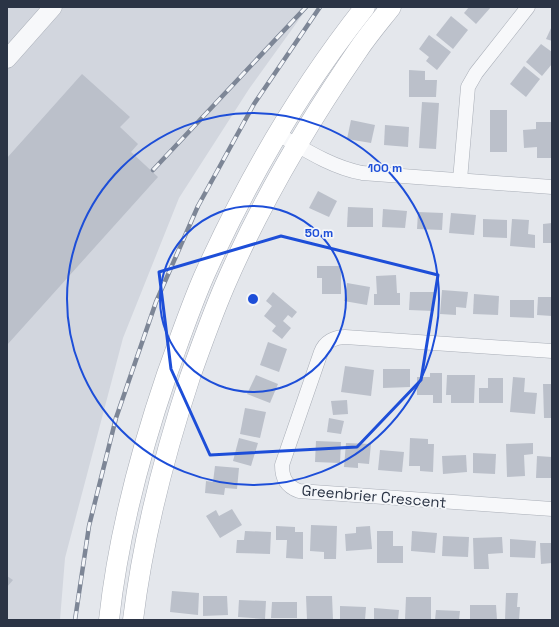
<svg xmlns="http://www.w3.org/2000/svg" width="559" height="627" font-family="'Space Grotesk',sans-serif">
	<rect width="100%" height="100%" fill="#e4e7ec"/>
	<path fill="#d2d6de" d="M7,7H308L249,89L179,198L123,338L65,558L60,620H7Z"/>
	<g fill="#bbc0ca">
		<path d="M469,7H491L476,24L464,13Z"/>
		<path d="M451,16L468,30L453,49L436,35Z"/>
		<path d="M552,26V41L546,39Z"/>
		<path d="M429,35L451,52L437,70L426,61L429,57L419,49Z"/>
		<path d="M541,44L552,52V64L542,76L526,62Z"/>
		<path d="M524,66L540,79L526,97L510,84Z"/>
		<path d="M409,70L425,71V80H437L436,97H409Z"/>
		<path d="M82,74L130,117L120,127L138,144L131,152L158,177L7,345V158Z"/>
		<path d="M422,102L439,103L436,149L419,148Z"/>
		<rect x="490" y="110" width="17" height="42"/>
		<path d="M351,120L375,125L371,143L347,139Z"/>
		<path d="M536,122H551L552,158H537V147L524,148L523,130L536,129Z"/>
		<path d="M385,125L409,127L408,147L384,145Z"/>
		<path d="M318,191L337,201L329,217L309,208Z"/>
		<path d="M348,207L373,208V227H347Z"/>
		<path d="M383,209L407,211L405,228L382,227Z"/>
		<path d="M418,212L443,213L442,230L417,229Z"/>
		<path d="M451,213L476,215L474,235L449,233Z"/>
		<path d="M483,219L507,220V238L483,237Z"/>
		<path d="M512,219L529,220L528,234L535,235V248L510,246Z"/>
		<path d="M552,223V243H543V224Z"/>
		<path d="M317,266H341V294H322V278H317Z"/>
		<path d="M396,275L397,293H400V305H374V294H377L376,276Z"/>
		<path d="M347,283L370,287L367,305L344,301Z"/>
		<path d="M442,290L468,292L466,308L456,307V315L440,314Z"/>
		<path d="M273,292L297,312L292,318L288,315L283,321L291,328L282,339L272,331L276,326L264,316L272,306L266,301Z"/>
		<path d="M410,292H434V311L409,310Z"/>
		<path d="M474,294L499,296L498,315L473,314Z"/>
		<path d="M538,297H552V316L537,315Z"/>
		<path d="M510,300H534V318L510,317Z"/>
		<path d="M268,342L287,349L279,372L260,365Z"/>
		<path d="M345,366L374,370L371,396L341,392Z"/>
		<path d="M383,369H410V387L383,388Z"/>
		<path d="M430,373H442V403H433V395H417V377H430Z"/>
		<path d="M256,375L278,384L270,403L247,394Z"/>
		<path d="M447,375H475L474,403H451V395H446Z"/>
		<path d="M513,377L525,378L524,392L537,393L535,414L510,412Z"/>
		<path d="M488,378H503V403H479V388H488Z"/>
		<path d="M543,384H552V418H544Z"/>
		<path d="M347,400L348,414L333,415L331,401Z"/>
		<path d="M245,408L266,412L260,438L240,434Z"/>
		<path d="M329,418L344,421L341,434L327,432Z"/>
		<path d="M239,438L258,443L251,466L233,461Z"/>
		<path d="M410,438L428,439V444H434L433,472L420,471V466H409Z"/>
		<path d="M316,441L341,442L340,463L315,462Z"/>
		<path d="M346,443L371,444L369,464L358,463V468L344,467Z"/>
		<path d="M533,443V454L524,455L525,476L507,477L506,444Z"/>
		<path d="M380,450L404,452L402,472L378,470Z"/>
		<path d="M473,453L496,454L495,474L473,473Z"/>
		<path d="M466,455L467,472L443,474L442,456Z"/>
		<path d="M537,456L552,457V478H536Z"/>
		<path d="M215,466L239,468L237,489L225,488L224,495L205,493L206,481L213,482Z"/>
		<path d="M232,509L242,525L220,538L206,516L216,510L219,516Z"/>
		<path d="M311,525L337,526L336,559H324V552L310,551Z"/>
		<path d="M276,526L295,527V532H303V559L286,558L287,540H276Z"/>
		<path d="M370,526L372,549L346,551L345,534L356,533V527Z"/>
		<path d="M245,531L271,532L270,554L236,553L237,540H244Z"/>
		<path d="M377,531H393V546H403V563H377Z"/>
		<path d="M412,531L437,533L435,553L411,551Z"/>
		<path d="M443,536L469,537L468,557L442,556Z"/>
		<path d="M502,537L503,553L488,554L489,569H474L473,538Z"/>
		<path d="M510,539L536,541L535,558L510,557Z"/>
		<path d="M540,543H552V563L541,564Z"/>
		<path d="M7,576L13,580L7,587Z"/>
		<path d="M172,591L199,593L198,615L170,612Z"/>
		<path d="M506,593H518L517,607H520L519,620H505Z"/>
		<path d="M203,596H227L228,615L203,616Z"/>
		<path d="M306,596H332L333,620H307Z"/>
		<path d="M406,597H431V620H405Z"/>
		<path d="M239,600L266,601L265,619L238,617Z"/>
		<path d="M272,602H297V618H271Z"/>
		<path d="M470,605H496L497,620H470Z"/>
		<path d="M340,606L366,607L365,620H340Z"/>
		<path d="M374,608L399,610L398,620H374Z"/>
		<path d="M436,610L460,611L459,620H435Z"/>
	</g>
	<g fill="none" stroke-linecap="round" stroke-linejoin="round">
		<g stroke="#a9aeb7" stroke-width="15">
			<g id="minor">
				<path d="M278,134C304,149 331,167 362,173L552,187"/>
				<path d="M460,180L468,87L476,73L528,7"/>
				<path d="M552,351L345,337C334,337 325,342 321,352L282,465C282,478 286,486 299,491L552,509"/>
			</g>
		</g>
		<g stroke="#a9aeb7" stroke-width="19">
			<path id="tertiary" d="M7,59L53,7"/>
		</g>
		<g stroke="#a9aeb7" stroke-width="21">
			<g id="secondary">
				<path d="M109,620C118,536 140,453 167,374C179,341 190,308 204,276C247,180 300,89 365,7"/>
				<path d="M133,620C143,537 164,456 190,377C201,346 212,315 225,285C261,202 307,124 358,50C368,35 380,21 391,7"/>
			</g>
		</g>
		<use href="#minor" stroke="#f7f8fa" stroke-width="14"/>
		<use href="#tertiary" stroke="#f7f8fa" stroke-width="18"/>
		<use href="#secondary" stroke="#fff" stroke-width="20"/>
		<g stroke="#7d8696" stroke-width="4.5">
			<g id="rail">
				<path d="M153,170L306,7"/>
				<path d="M75,620L89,526L116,418L156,302L198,206L254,104L320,7"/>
			</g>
		</g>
		<use href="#rail" stroke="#f4f6f9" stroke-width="3" stroke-dasharray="9" stroke-linecap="butt"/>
	</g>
	<path fill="none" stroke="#1d4ed8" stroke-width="3" stroke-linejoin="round" d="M281,236L438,275L421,380L357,447L210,455L171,369L159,272Z"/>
	<g fill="none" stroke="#1d4ed8" stroke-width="2">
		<circle cx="253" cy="299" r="93"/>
		<circle cx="253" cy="299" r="186"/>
	</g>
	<g text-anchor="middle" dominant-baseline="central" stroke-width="3.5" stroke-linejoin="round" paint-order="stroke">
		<g font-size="15" fill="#2b3445" stroke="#f4f6f9">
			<text transform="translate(374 496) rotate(5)">Greenbrier Crescent</text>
		</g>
	</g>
	<circle cx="253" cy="299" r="6" fill="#1d4ed8" stroke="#f4f6f9" stroke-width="2"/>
	<g font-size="12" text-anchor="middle" font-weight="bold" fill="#1d4ed8" stroke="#f4f6f9" stroke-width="3.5" stroke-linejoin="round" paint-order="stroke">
		<text x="385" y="172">100 m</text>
		<text x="319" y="237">50 m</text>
	</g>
	<rect width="559" height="627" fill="none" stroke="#2b3445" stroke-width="16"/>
</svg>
